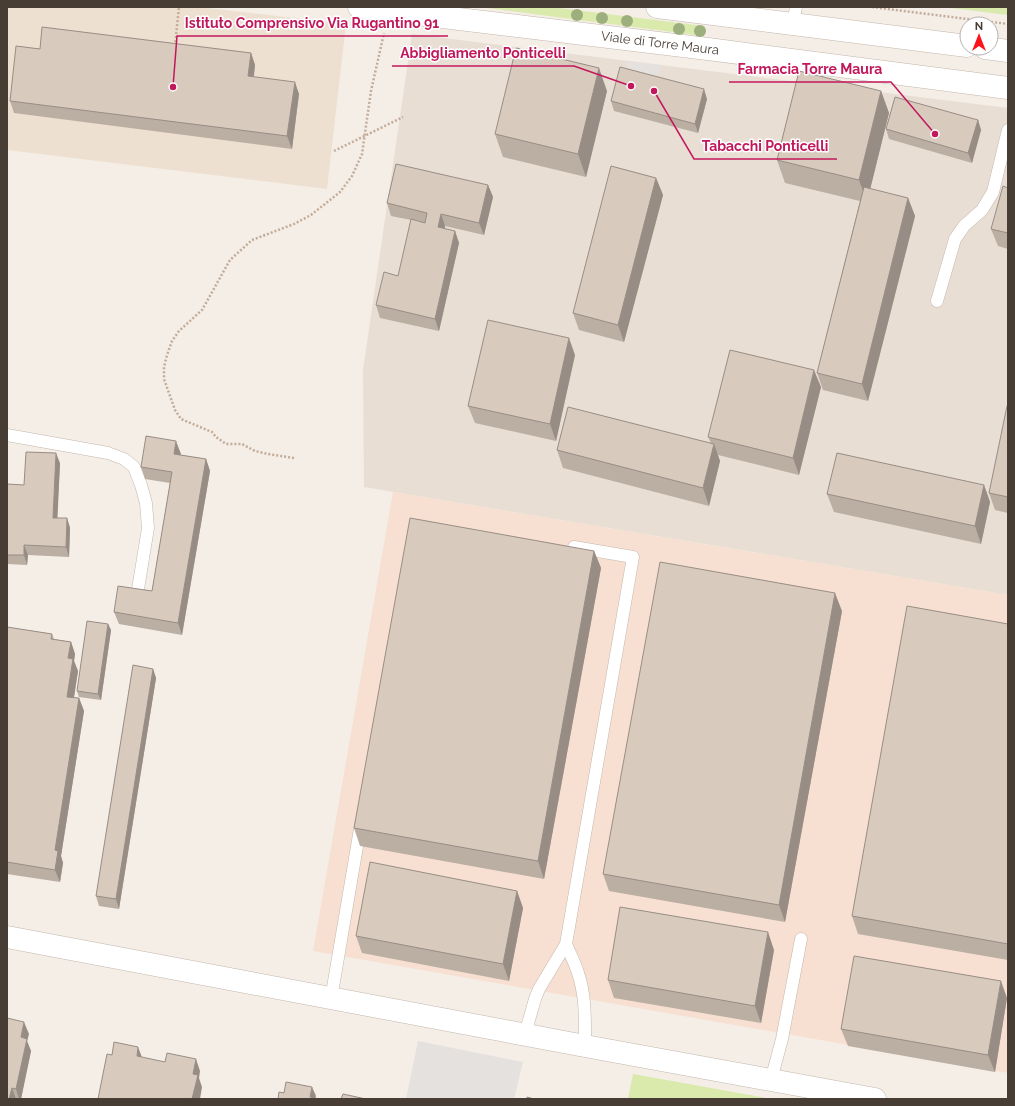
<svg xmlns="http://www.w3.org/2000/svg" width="1015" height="1106" font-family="Raleway,sans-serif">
	<rect width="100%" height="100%" fill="#f4eee7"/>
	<path fill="#e8ded4" d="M412,34L1008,108V595L364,487L363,370Z"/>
	<path fill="#f7e0d1" d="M393,492L1008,595V1073L313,951Z"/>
	<path fill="#eee0d0" d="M7,7H199L346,24L327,189L7,150Z"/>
	<g fill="#daeaad">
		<path d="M480,7H551L704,26L703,36Z"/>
		<path d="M943,7H1008V15Z"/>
		<path d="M633,1074L772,1099H628Z"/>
	</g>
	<g fill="#e5e1df">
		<path d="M628,61L661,65L656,84L625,76Z"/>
		<path d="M418,1041L523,1062L514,1099H406Z"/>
	</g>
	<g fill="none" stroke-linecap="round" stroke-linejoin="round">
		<g stroke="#c3b6ac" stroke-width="13">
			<g id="service">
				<path d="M793,24L796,7"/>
				<path d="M937,301L955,239L964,226L982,210L993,192L1008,130"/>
				<path d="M7,435L108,453L124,459L134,467L141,485L146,503L148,528L138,589"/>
				<path d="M566,944C570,954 575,963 578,973C586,996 585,1022 585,1046"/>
				<path d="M331,999L361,823"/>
				<path d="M525,1034L535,999L539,989L566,944L633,557L574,547"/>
				<path d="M771,1080L782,1039L801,939"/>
			</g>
		</g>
		<g stroke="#c3b6ac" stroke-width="23">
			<path id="minor" d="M7,937L585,1046L875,1099"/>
		</g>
		<g stroke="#c3b6ac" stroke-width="23">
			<g id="tertiary">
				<path d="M359,7L708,49L1008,88"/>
				<path d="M657,7L967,46"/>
				<path d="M985,48L1008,51"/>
			</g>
		</g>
		<g stroke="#c2ac99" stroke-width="2.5" stroke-dasharray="2 2" stroke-linecap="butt">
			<path d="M872,7L1008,24"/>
			<path d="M175,46L179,7"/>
			<path d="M334,151L403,117"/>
			<path d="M294,458L268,454L255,451L242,444H226L216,437L212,432L181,419L175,410L164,379V367L167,355L172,341L179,331L202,310L230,260L252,240L294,224L311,215L340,192L352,176L362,154L371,91L384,33"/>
		</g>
		<use href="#service" stroke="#fff" stroke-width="12"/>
		<use href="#minor" stroke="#fff" stroke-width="22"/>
		<use href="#tertiary" stroke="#fff" stroke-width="22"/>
	</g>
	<g fill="#9daf7d">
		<circle cx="577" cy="15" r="6"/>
		<circle cx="602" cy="18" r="6"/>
		<circle cx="627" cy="21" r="6"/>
		<circle cx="679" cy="29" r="6"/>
		<circle cx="700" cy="31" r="6"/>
	</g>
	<g fill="#bbaea3">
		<path d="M40,49L251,53L255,65L254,77L299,94L292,149L14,113L10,101Z"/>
		<path d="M607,91L586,177L503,157L495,134Z"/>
		<path d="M881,91L889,113L870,189L908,198L915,216L868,401L823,390L817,373L860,201L785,183L777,160Z"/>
		<path d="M707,99L698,133L614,111L611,101Z"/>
		<path d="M978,120L981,130L972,163L889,139L886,129Z"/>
		<path d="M656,178L663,195L624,342L579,330L573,313Z"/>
		<path d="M488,185L493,197L484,235L445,226V229L455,231L459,243L439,331L380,318L376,305L398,276L411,220L391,216L387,203Z"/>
		<path d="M1008,188V249L998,246L991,229Z"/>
		<path d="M575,355L556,441L475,423L468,406Z"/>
		<path d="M821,387L799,475L718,455L720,461L709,506L563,468L557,450L711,443L708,437Z"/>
		<path d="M1008,406V513L995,510L989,493Z"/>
		<path d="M181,454V455L206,459L210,471L182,635L119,624L114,612L152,591L170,483L145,479L141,467Z"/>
		<path d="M60,463L57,518H67L70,528L69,557L28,555L27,565L7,564V484L24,485Z"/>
		<path d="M984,485L990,502L981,544L834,512L827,494Z"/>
		<path d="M594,551L601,568L544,879L360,846L354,828Z"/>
		<path d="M842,611L785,922L609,891L603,874Z"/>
		<path d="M108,624L111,630L101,700L79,697L77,691Z"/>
		<path d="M1008,624V960L858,934L852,916Z"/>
		<path d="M7,627L52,634L54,639L71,642L75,654L74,661L78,671L74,698H79L84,711L61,856L63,863L60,882L7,874Z"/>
		<path d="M153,669L156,678L119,909L99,906L96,896Z"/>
		<path d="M517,891L523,908L509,981L362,953L356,936Z"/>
		<path d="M774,950L761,1023L614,998L608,980Z"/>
		<path d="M1007,998L995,1072L848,1046L841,1029Z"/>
		<path d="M29,1034L27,1041L31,1051L21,1099H7Z"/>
	</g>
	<g fill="#988d85">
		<path d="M251,53L255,65L252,88L248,76Z"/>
		<path d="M599,68L607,91L586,177L578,154Z"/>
		<path d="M295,82L299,94L292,149L287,136Z"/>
		<path d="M704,89L707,99L698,133L695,124Z"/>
		<path d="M881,91L889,113L867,202L859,180Z"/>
		<path d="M978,120L981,130L972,163L968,153Z"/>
		<path d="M656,178L663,195L624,342L618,325Z"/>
		<path d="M488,185L493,197L484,235L479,223Z"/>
		<path d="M908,198L915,216L868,401L862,384Z"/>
		<path d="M441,214L445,226L442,239L438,227Z"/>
		<path d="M455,231L459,243L439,331L435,319Z"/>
		<path d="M569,338L575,355L556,441L550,424Z"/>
		<path d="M814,370L821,387L799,475L793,458Z"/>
		<path d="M176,441L181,454L179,466L174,454Z"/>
		<path d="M714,444L720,461L709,506L703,488Z"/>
		<path d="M56,453L60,463L57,527L53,518Z"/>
		<path d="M206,459L210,471L182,635L178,623Z"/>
		<path d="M984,485L990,502L981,544L975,526Z"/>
		<path d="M67,518L70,528L69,557L66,547Z"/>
		<path d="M24,545L28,555L27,565L24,555Z"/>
		<path d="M594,551L601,568L544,879L538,861Z"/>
		<path d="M835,593L842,611L785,922L779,905Z"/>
		<path d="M108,624L111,630L101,700L98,694Z"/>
		<path d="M71,642L75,654L74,661L78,671L72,709L67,697L68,658Z"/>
		<path d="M153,669L156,678L119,909L116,899Z"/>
		<path d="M79,698L84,711L61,856L63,863L60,882L55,870V850Z"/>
		<path d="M517,891L523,908L509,981L503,964Z"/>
		<path d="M768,932L774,950L761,1023L755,1006Z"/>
		<path d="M1001,981L1007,998L995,1072L988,1055Z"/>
		<path d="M24,1022L29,1034L27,1041L31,1051L21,1099H19L16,1089L21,1037Z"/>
		<path d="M138,1047L143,1060L137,1056Z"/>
		<path d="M196,1059L200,1071L199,1078L202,1087L200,1099H192L193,1074Z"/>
		<path d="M312,1087L316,1096L315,1099L310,1097Z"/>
		<path d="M12,1088L16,1099H9Z"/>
	</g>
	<g fill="#d9cabe" stroke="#988d85">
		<path d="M42,27L251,53L248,76L295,82L287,136L10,101L16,46L40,49Z"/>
		<path d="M516,48L599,68L578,154L495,134Z"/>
		<path d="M620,67L704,89L695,124L611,101Z"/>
		<path d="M799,71L881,91L859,180L777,160Z"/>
		<path d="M895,97L978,120L968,153L886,129Z"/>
		<path d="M396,164L488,185L479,223L441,214L438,227L455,231L435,319L376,305L384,272L398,276L411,219L425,223L427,213L387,203Z"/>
		<path d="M611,166L656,178L618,325L573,313Z"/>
		<path d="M1003,186L1008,188V233L991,229Z"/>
		<path d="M864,187L908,198L862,384L817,373Z"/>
		<path d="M488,320L569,338L550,424L468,406Z"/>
		<path d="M730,350L814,370L793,458L708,437Z"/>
		<path d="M1007,406H1008V497L989,493Z"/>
		<path d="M568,407L714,444L703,488L557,450Z"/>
		<path d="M146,436L176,441L174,454L206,459L178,623L114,612L118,586L152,591L172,472L141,467Z"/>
		<path d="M26,452L56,453L53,518H67L66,547L24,545V555H7V484L24,485Z"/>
		<path d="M837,453L984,485L975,526L827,494Z"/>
		<path d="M410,518L594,551L538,861L354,828Z"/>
		<path d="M660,562L835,593L779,905L603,874Z"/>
		<path d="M907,606L1008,624V944L852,916Z"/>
		<path d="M87,621L108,624L98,694L77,691Z"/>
		<path d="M7,627L52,634L51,639L71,642L68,658L73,659L67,697L79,698L55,850L58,851L55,870L7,862Z"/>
		<path d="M133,665L153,669L116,899L96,896Z"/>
		<path d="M370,862L517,891L503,964L356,936Z"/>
		<path d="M620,907L768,932L755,1006L608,980Z"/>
		<path d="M854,956L1001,981L988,1055L841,1029Z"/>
		<path d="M7,1018L24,1022L21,1037L27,1039L16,1089L12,1088L9,1099H7Z"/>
		<path d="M114,1042L138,1047L137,1056L165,1062L167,1053L196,1059L193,1074L198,1075L192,1099H98L107,1054L112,1055Z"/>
		<path d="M286,1082L312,1087L310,1097L319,1099H278L279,1092L284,1093Z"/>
		<path d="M343,1094L366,1099H341Z"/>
		<path d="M527,1097L534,1099H527Z"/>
	</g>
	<g text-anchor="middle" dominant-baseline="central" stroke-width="3" stroke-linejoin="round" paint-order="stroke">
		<g font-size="13" fill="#473d35" stroke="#fff">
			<text transform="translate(660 43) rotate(7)">Viale di Torre Maura</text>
		</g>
	</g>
	<path fill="none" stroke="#c2185b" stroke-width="1.5" d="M173 87L177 36H448M631 86L574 66H392M935 134L891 82H729M654 91L694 159H837"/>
	<g fill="#c2185b" stroke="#fff" stroke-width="1.5">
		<circle cx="173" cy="87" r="4"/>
		<circle cx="631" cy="86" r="4"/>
		<circle cx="935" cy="134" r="4"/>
		<circle cx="654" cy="91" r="4"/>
	</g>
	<g font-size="14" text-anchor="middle" font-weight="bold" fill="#c2185b" stroke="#fff" stroke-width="3" stroke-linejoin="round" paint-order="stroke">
		<text x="312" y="28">Istituto Comprensivo Via Rugantino 91</text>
		<text x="483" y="58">Abbigliamento Ponticelli</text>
		<text x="810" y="74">Farmacia Torre Maura</text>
		<text x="765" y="151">Tabacchi Ponticelli</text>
	</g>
	<rect width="1015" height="1106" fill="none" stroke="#473d35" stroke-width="16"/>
	<g transform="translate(979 36)"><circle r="19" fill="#ffffff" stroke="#b5b1ae"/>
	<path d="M0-3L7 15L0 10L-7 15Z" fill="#ff131b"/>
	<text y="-6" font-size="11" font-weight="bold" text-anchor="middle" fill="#473d35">N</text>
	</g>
</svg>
